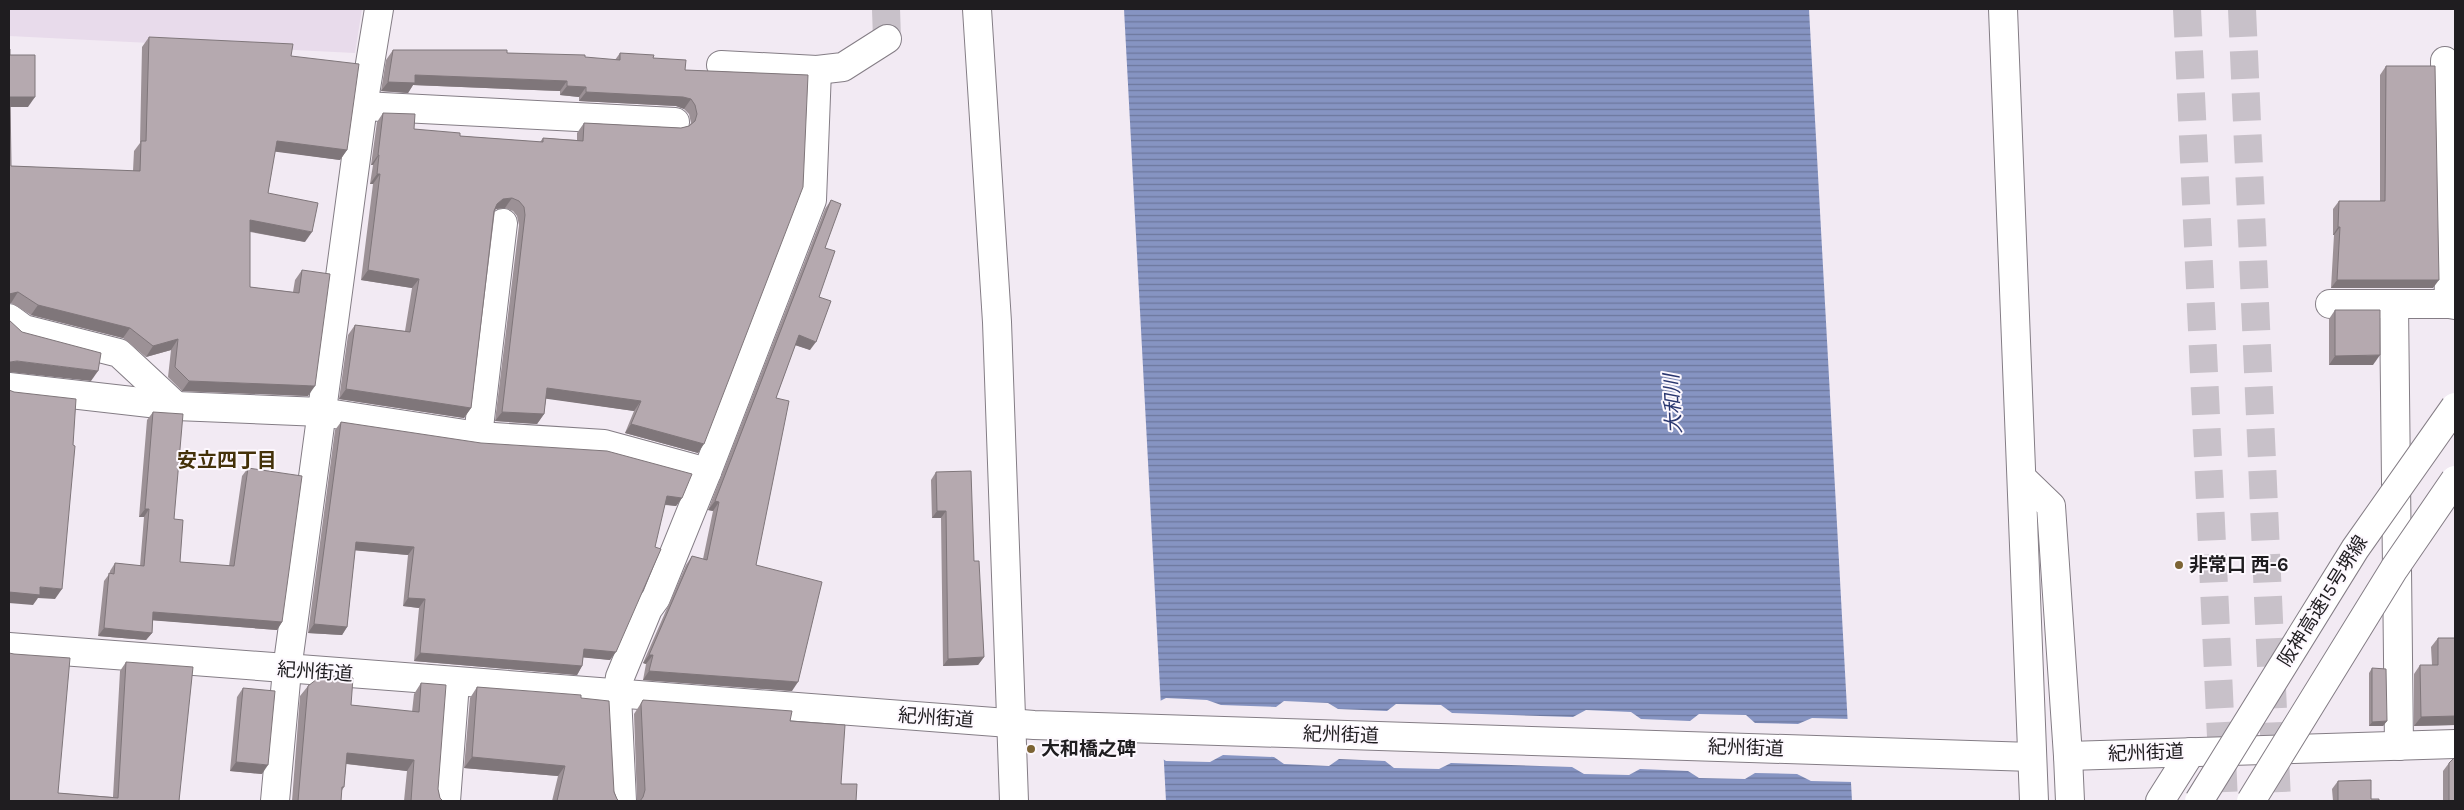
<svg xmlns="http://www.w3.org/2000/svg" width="2464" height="810" font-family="Karla,'Noto Sans JP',sans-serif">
	<defs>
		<pattern id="water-rules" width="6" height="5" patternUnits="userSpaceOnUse" patternTransform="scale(1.25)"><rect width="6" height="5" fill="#8694c2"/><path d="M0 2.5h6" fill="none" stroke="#6d789d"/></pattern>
	</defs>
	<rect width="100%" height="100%" fill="#f2eaf3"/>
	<path fill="#e8dbeb" d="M9,9H362L355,53L9,36Z"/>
	<path fill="url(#water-rules)" d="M1124,9H1809L1852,801H1166Z"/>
	<path fill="#f2eaf3" d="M1166,698L1207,700L1221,705L1276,707L1284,701L1328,703L1338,709L1387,711L1396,704L1441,705L1452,713L1573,717L1586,710L1631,712L1641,719L1690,721L1699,714L1746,715L1755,723L1798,724L1812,718L1850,719L1854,782L1811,781L1797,774L1755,773L1745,779L1699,778L1688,771L1640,769L1629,775L1584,774L1572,767L1451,763L1439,769L1394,768L1385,761L1339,759L1329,766L1284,764L1274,757L1223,755L1210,762L1166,761L1161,758L1158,702Z"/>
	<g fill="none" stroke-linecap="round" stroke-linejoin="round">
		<path stroke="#c8c1c9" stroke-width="28" stroke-dasharray="28 14" stroke-linecap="butt" d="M886,9L887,39"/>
		<g stroke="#c8c1c9" stroke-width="28" stroke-dasharray="28 14" stroke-linecap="butt">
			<path d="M2187,9L2224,801"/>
			<path d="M2242,9L2277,801"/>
		</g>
		<g stroke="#847d85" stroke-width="30">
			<g id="minor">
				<path d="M977,9L997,322L1014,801"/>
				<path d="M2003,9L2034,801"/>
				<path d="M2445,61L2449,304L2455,305"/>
				<path d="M817,70L843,67L887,39"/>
				<path d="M363,106L675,122"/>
				<path d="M2330,304H2449"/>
				<path d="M2394,304L2399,746"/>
				<path d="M9,318L24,329L119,353L176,406"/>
				<path d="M9,387L176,406L321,412L478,436L604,444L707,472L812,200L817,70L721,65"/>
				<path d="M478,436L503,223"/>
				<path d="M2022,478L2051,506L2068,756L2455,744"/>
				<path d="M9,647L1034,725L2032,757"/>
				<path d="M2068,756L2070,801"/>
				<path d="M275,801L287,670L363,106L379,9"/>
				<path d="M446,801L455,683"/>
				<path d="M622,801L617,695L620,677L648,609L656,598L707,472"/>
				<path d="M2160,801L2191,752"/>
			</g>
		</g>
		<use href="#minor" stroke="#fff" stroke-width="28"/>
		<path stroke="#6b676c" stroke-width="1" d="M1956,9H2001"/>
		<g stroke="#847d85" stroke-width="30" stroke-linecap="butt">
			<g id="highway-bridge">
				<path d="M2199,801L2355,549L2455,407"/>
				<path d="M2251,801L2394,569L2455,480"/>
			</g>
		</g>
		<use href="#highway-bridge" stroke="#fff" stroke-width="28"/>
	</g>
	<g fill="#9c9196">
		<path d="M149,37L291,56L347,150L340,160L275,151L268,193L305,242L250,232V287L293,292L295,280L302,270L308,396L182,391L168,377L171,350L146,357L123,338L31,315L11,303H9V49L10,55L28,107H10L11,166L133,171L134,151L140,143L142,47Z"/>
		<path d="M393,50L507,53L615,60L620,53L653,58L685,70L808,75L698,453L625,433L634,411L546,398L544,414L537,424L495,421L519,225L517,216L513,211L505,208L496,209L495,210L471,408L464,418L339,399L348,335L355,325L405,331L412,288L361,280L373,184H370L373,165H371L377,122L383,113L414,129L460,136L540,142L543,138L577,140V133L584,123L681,128L689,126L691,123L689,114L684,109L676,106L579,101V97L560,95V91L413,85L408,93L381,91L386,60Z"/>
		<path d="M2386,66L2433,288H2331L2334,235H2333V209L2339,201H2380V75Z"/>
		<path d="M831,200L819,297L810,350L795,345L776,398L756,565L792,691L643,680L646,664L643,663L686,565L692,556L703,559L713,511L708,510L825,209Z"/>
		<path d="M2335,310L2373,365H2329V319Z"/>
		<path d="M153,412L174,519L180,562L229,566L242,476L248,468L282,622L277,630L153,620L152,633L146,640L98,636L104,581L110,573V571L115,563L140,566L144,517H139L147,420Z"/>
		<path d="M341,422L682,498L676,506L665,505L610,660L583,657L582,666L577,675L414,661L419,608L403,606L408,555L355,550L347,627L342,635L308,633L335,430Z"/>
		<path d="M936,472L974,561L984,657L978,665L943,666L941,518H932L931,480Z"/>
		<path d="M2438,638L2455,725L2414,726V674L2420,665H2432L2431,647Z"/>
		<path d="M126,662L179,801H9L58,793L113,797L120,671Z"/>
		<path d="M2372,668L2387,721L2383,726H2369V673Z"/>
		<path d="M421,683L438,789L440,798L443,801H404L407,771L346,764L344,787L341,792V801H292L300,696L308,686L351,705L412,712L414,694Z"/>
		<path d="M477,687L581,698L617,799L619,801H552L558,776L464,768L470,698Z"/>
		<path d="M243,688L262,774L230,771L237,697Z"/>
		<path d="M643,700L790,721L856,801H637L634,714Z"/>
		<path d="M2449,763L2455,801H2443V771Z"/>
		<path d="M2338,781L2371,799L2379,801H2333L2332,789Z"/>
	</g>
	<g fill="#7f767a">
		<path d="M415,75L567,81L560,91L413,85L408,93L381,91L388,82Z"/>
		<path d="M567,86L586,87L579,97L560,95Z"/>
		<path d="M586,92L683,97L691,99L684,109L676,106L579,101Z"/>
		<path d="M10,97H35L28,107H9Z"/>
		<path d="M277,141L347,150L340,160L270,151Z"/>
		<path d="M378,155H379L373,165H371Z"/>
		<path d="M377,174H380L373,184H370Z"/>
		<path d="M512,198L505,208L496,209L490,214L497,204L503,199Z"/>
		<path d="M250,220L312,232L305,242L243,230Z"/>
		<path d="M2338,227H2340L2334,235H2333Z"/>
		<path d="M368,270L419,279L412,288L361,280Z"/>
		<path d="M2337,280H2439L2433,288H2331Z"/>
		<path d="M18,292L11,303H9V294Z"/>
		<path d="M38,305L130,328L123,338L31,315Z"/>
		<path d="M799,335L816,342L810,350L792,344Z"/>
		<path d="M178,339L171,350L146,357L153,346Z"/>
		<path d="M2380,355L2373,365H2329L2335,356Z"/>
		<path d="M17,361L98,371L91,381L9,372V364L10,362Z"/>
		<path d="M189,381L315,386L308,396L182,391Z"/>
		<path d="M547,388L641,401L634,411L541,398Z"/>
		<path d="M346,389L471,408L464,418L339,399Z"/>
		<path d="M502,412L544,414L537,424L495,421Z"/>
		<path d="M631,424L704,444L698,453L625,433Z"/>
		<path d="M667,496L682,498L676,506L661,504Z"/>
		<path d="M715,501L719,502L713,511L708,510Z"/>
		<path d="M145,509H149L144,517H139Z"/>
		<path d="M937,511H946L941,518H932Z"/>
		<path d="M356,542L414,547L408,555L351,550Z"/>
		<path d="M40,587L62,589L55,599L38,598L33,605L9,603V592Z"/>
		<path d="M408,598L425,599L419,608L403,606Z"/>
		<path d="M153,612L282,622L277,630L148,620Z"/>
		<path d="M314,624L347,627L342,635L308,633Z"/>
		<path d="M104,628L152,633L146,640L98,636Z"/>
		<path d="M584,649L616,652L610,660L578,657Z"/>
		<path d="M420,653L582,666L577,675L414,661Z"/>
		<path d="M649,655H653L646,664L643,663Z"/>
		<path d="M984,657L978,665L943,666L948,659Z"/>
		<path d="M649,671L798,682L792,691L643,680Z"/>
		<path d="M2455,716V725L2414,726L2421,717Z"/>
		<path d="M2387,721L2383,726H2369L2372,722Z"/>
		<path d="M347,753L414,760L407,771L340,763Z"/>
		<path d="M472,757L565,766L558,776L464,768Z"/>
		<path d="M236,762L268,765L262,774L230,771Z"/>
	</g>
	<g fill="#b5a9af" stroke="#7f767a">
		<path d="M149,37L293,44L291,56L359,64L347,150L277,141L268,193L318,203L312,232L250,220V287L299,293L302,270L330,274L315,386L189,381L175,367L178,339L153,346L130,328L38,305L18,292L9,294V49H10V55H35V97H10L11,166L140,171L141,141H146Z"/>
		<path d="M393,50H507V53L585,55V57L620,60V53L654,55L653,58L686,60L685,70L808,75L803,187L704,444L631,424L641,401L547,388L544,414L502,412L525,215L524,207L519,201L512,198L503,199L497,204L494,211L471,408L346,389L355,325L410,332L419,279L368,270L380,174H377L379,155H378L383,113L415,114L414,129L460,133V136L543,142V138L583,141L584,123L681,128L689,126L695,121L697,114L695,105L691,99L683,97L586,92V87L567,86V81L415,75V83L388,82Z"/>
		<path d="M2386,66H2435L2439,280H2337L2340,227H2338L2339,201H2385Z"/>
		<path d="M831,200L841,204L825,248L835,251L819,297L831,301L816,342L799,335L776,398L789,401L756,565L822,582L798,682L649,671L653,655H649L692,556L707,560L719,502L715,501Z"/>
		<path d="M2335,310H2380V355L2335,356Z"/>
		<path d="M9,320L22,332L101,353L98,371L17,361L10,362L9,364Z"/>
		<path d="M9,390L14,392L76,399L73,445L75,446L62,589L40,587V595L9,592Z"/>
		<path d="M153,412L183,414L174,519L183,520L180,562L234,566L248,468L302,476L282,622L153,612L152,633L104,628L109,573L114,574L115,563L144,566L149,509H145Z"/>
		<path d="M341,422L481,443L607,451L692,474L682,498L667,496L655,547L661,549L616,652L584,649L582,666L420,653L425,599L408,598L414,547L356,542L347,627L314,624Z"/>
		<path d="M971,471L974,561H979L984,657L948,659L946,511H937L936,472Z"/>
		<path d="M2438,638H2455V716L2421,717L2420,665H2438Z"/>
		<path d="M9,653L14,654L70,658L58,793L118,798L126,662L193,667L179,801H9Z"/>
		<path d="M2372,668L2386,669L2387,721L2372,722Z"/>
		<path d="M322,675L353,678L351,705L419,712L421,683L446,685L438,789L440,798L443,801H411L414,760L347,753L344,787H342L341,801H298L308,686Z"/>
		<path d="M477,687L581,695V698L609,701L614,792L617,799L619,801H557L565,766L472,757Z"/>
		<path d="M243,688L275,691L268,765L236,762Z"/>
		<path d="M643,700L792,711L790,721L845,725L841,784H857L856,801H640L643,797L645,790L641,704Z"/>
		<path d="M2455,757V801H2449V763Z"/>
		<path d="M2371,780V799H2379V801H2338V781Z"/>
	</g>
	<g fill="#7c6334" stroke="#fdf8fe" stroke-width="2">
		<circle cx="2179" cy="565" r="5"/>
		<circle cx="1031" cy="749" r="5"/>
	</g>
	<g text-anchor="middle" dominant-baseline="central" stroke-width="4" stroke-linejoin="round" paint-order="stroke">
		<g font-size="19" font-weight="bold" fill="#1f1d20" stroke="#fdf8fe" text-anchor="start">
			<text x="2189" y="565">非常口 西-6</text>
			<text x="1041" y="749">大和橋之碑</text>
		</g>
		<g font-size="19" fill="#1f1d20" stroke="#fdf8fe">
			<text transform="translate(2323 601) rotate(-58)">阪神高速15号堺線</text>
			<text transform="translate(315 672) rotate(4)">紀州街道</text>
			<text transform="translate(936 718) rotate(4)">紀州街道</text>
			<text transform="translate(1341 735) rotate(2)">紀州街道</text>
			<text transform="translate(1746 748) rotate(2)">紀州街道</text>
			<text transform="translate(2146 753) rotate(-2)">紀州街道</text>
		</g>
		<g font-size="20" font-style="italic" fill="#29366f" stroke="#fdf8fe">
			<text transform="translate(1673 404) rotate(-93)">大和川</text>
		</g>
		<g font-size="20" font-weight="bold" fill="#443109" stroke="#fdf8fe">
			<text x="227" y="460">安立四丁目</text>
		</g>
	</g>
	<rect width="2464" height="810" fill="none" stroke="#1f1d20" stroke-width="20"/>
</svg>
